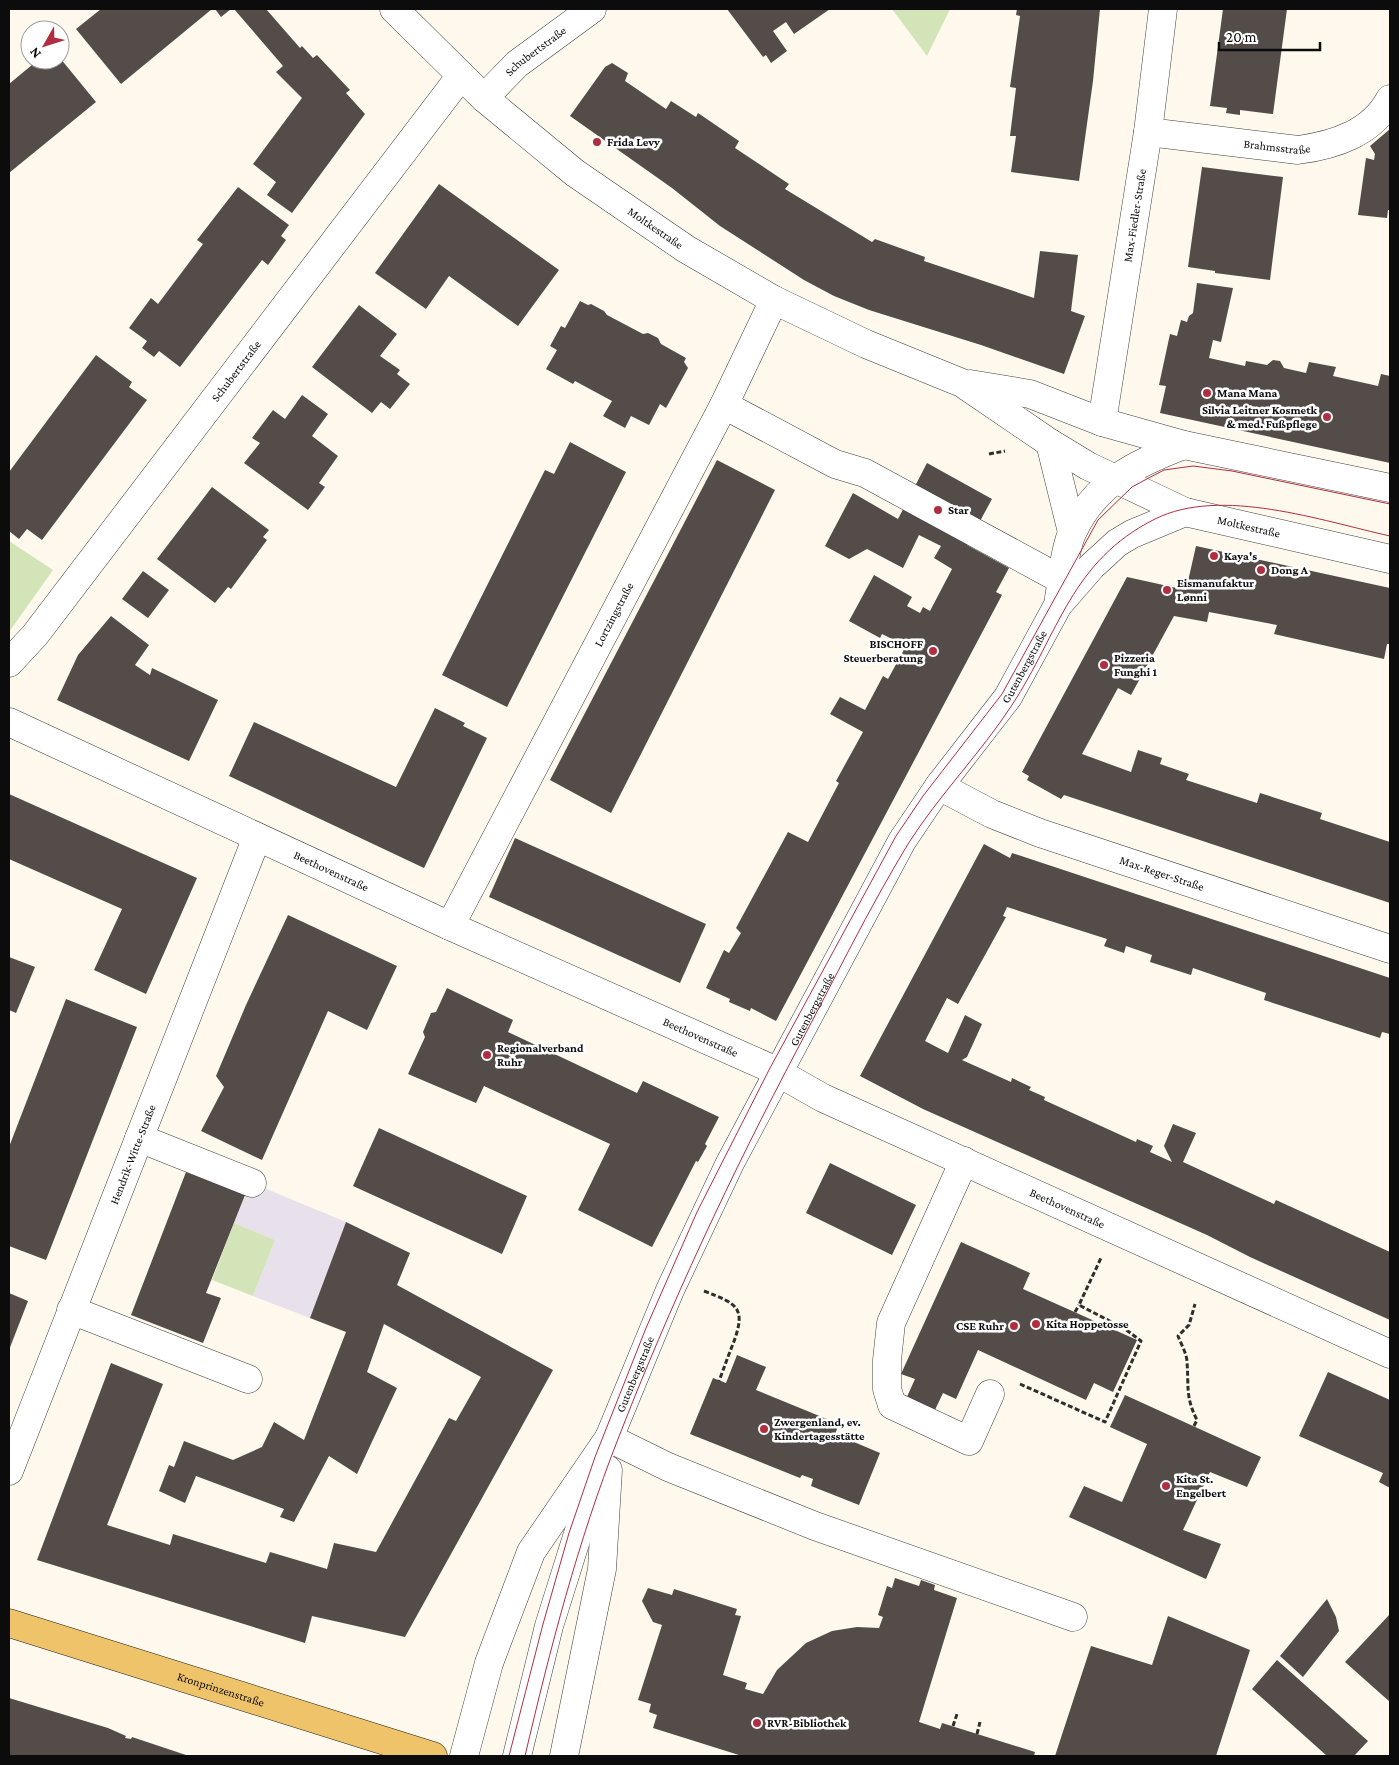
<svg xmlns="http://www.w3.org/2000/svg" width="1399" height="1765" font-family="'Crimson Pro',serif">
	<rect width="100%" height="100%" fill="#fef9ec"/>
	<path fill="#e8e0ea" d="M252,1183L346,1222L310,1318L253,1296L275,1240L234,1223L245,1195Z"/>
	<g fill="#d3e5b8">
		<path d="M892,9H950L927,56Z"/>
		<path d="M9,541L53,570L9,632Z"/>
		<path d="M234,1223L275,1240L253,1296L212,1280Z"/>
	</g>
	<g fill="#534c49">
		<path d="M101,9H212L121,84L76,29Z"/>
		<path d="M215,9H231L221,17Z"/>
		<path d="M234,9H266L300,48L302,46L313,58L317,55L350,90L346,93L365,114L292,213L267,195L276,182L253,164L302,98L276,72L283,66Z"/>
		<path d="M727,9H830L794,34L786,22L773,31L787,51L771,63L766,55L763,57Z"/>
		<path d="M1017,9H1100L1093,81L1079,181L1011,172L1016,136H1010L1016,88L1010,87L1020,16L1016,15Z"/>
		<path d="M1223,9H1287L1273,114L1240,110V115L1226,113L1227,108L1210,106Z"/>
		<path d="M60,58L96,102L9,173V84L38,60H60Z"/>
		<path d="M612,63L628,73L625,81L666,109L671,101L696,117L698,113L739,141L735,148L789,184L785,189L872,242L875,239L925,257L924,261L1034,298L1040,251L1078,255L1071,311L1085,316L1064,374L981,345L869,310L834,296L804,280L720,226L672,188L570,116L605,67Z"/>
		<path d="M1390,129V210H1388L1387,218L1358,215L1366,158L1374,160L1375,154L1370,146Z"/>
		<path d="M1202,167L1283,177L1270,280L1215,273V271L1188,267Z"/>
		<path d="M439,184L559,270L518,326L449,276L426,309L375,273Z"/>
		<path d="M238,187L289,225L281,236L286,240L268,265L262,260L180,367L159,351L154,357L142,348L147,341L129,328L151,298L158,304L203,244L197,240Z"/>
		<path d="M1197,283L1233,288L1221,342L1213,340L1209,358L1245,366L1246,361L1267,365L1273,360L1280,361L1284,368L1306,373L1309,362L1336,367L1333,376L1378,386L1381,374L1390,376V463L1160,413L1166,386L1159,385L1170,334L1177,336L1181,320L1187,322L1189,316L1193,313Z"/>
		<path d="M580,301L588,305L591,304L604,311L607,315L643,334L648,333L658,338L661,344L686,358L684,362L688,368L666,408L660,404L649,425L631,416L625,428L603,416L612,401L575,381L573,384L546,369L557,350L550,346L561,326L565,328Z"/>
		<path d="M359,305L397,334L380,356L400,370L397,374L410,384L390,409L381,402L372,413L312,367Z"/>
		<path d="M96,355L132,382L129,387L147,400L42,540L27,529L19,539L9,531V472Z"/>
		<path d="M302,395L328,414L312,436L338,456L319,483L325,487L308,510L244,463L260,443L252,438L273,410L285,419Z"/>
		<path d="M570,442L626,472L507,707L442,675L545,470L554,474Z"/>
		<path d="M717,460L775,490L611,813L550,780Z"/>
		<path d="M927,463L992,499L967,545L1009,568L996,592L1002,595L776,1021L751,1008L750,1011L729,1002L730,999L706,988L724,950L729,953L741,933L736,928L788,832L808,842L839,783L836,781L863,732L830,714L840,697L865,710L883,676L888,679L906,646L882,634L880,638L849,621L874,575L912,597L907,606L920,613L923,607L930,611L952,569L934,558L941,546L919,535L903,568L867,549L849,559L825,546L853,493L898,519Z"/>
		<path d="M212,487L269,530L263,537L267,540L231,589L228,587L215,603L157,559Z"/>
		<path d="M1196,546L1390,588V644H1387L1384,659L1274,634L1277,625L1209,612L1207,622L1174,616L1131,695L1118,688L1082,754L1131,772L1138,750L1162,758L1160,764L1189,774L1186,780L1257,803L1260,793L1322,813L1320,819L1390,842V903L1064,795L1061,799L1027,780L1029,776L1022,772L1127,577L1186,590Z"/>
		<path d="M143,571L169,590L148,618L122,599Z"/>
		<path d="M111,616L149,645L135,665L150,675L152,668L218,700L189,761L57,700L78,655Z"/>
		<path d="M435,708L465,723L463,726L487,738L424,868L229,776L254,722L396,787Z"/>
		<path d="M9,794L197,878L146,994L94,970L122,909L9,859Z"/>
		<path d="M515,838L706,924L680,983L489,897Z"/>
		<path d="M984,844L1010,858L1012,853L1390,978V1034L1382,1032L1380,1038L1264,1000L1266,993L1219,977L1193,968L1191,975L1150,962L1152,955L1126,946L1124,953L1104,946L1107,939L1007,907L1003,916L1006,917L958,1004L947,998L925,1041L948,1053L965,1015L982,1024L967,1057L962,1060L1011,1082L1012,1078L1031,1087L1029,1090L1045,1097L1044,1100L1136,1142L1137,1139L1153,1146L1150,1152L1172,1162L1164,1146L1173,1124L1196,1133L1183,1162L1274,1204L1276,1200L1390,1252V1320L1250,1257L1207,1235L923,1109L860,1076Z"/>
		<path d="M288,915L397,966L367,1030L328,1011L262,1160L201,1131L224,1087L216,1076L246,1005Z"/>
		<path d="M9,957L35,967L16,1013L9,1010Z"/>
		<path d="M447,988L513,1020L508,1032L637,1093L643,1081L719,1117L705,1144L707,1146L698,1162L696,1161L652,1247L578,1210L610,1144L484,1086L476,1103L408,1074L425,1037L423,1032L431,1013L436,1012Z"/>
		<path d="M66,999L137,1027L46,1260L9,1246V1147Z"/>
		<path d="M379,1128L527,1196L502,1254L353,1186Z"/>
		<path d="M830,1163L916,1205L892,1255L806,1213Z"/>
		<path d="M186,1172L245,1195L206,1293L221,1298L203,1343L131,1315Z"/>
		<path d="M346,1222L410,1253L397,1285L553,1370L405,1637L312,1616L305,1643L37,1560L111,1363L163,1384L107,1525L170,1545L173,1534L266,1563L270,1552L327,1569L334,1543L376,1552L449,1418L456,1421L481,1377L384,1324L367,1372L397,1388L357,1474L329,1456L294,1522L280,1517L284,1509L196,1476L185,1503L159,1491L169,1465L174,1467L184,1441L233,1460L262,1447L274,1422L304,1440L346,1332L310,1318Z"/>
		<path d="M961,1242L1030,1273L1023,1289L1137,1340L1113,1392L1094,1383L1086,1400L978,1350L956,1399L943,1393L934,1412L906,1399L915,1379L901,1374Z"/>
		<path d="M9,1293L28,1301L9,1350Z"/>
		<path d="M737,1355L766,1367L756,1390L839,1424L835,1434L880,1453L859,1505L811,1486L813,1479L802,1475L800,1478L690,1434L713,1378L726,1383Z"/>
		<path d="M1328,1372L1390,1400V1488L1379,1482L1383,1473L1299,1436Z"/>
		<path d="M1125,1395L1261,1457L1247,1487L1210,1472L1183,1530L1221,1544L1206,1579L1069,1517L1084,1486L1122,1502L1147,1444L1110,1427Z"/>
		<path d="M895,1578L919,1586L921,1580L935,1585L934,1590L957,1598L919,1722L940,1729L942,1723L1035,1752L1034,1756H742L653,1728L657,1715L649,1712L651,1704L638,1700L662,1625L653,1622L642,1601L648,1588L672,1595L674,1589L737,1609L735,1615L741,1616L723,1675L747,1683L745,1689L763,1694L777,1670L806,1643L832,1631L857,1627L879,1628L883,1617L878,1615L887,1586L892,1588Z"/>
		<path d="M1327,1599L1336,1617L1339,1631L1303,1677L1280,1656Z"/>
		<path d="M1390,1614L1389,1657L1390,1702L1345,1662Z"/>
		<path d="M1168,1616L1250,1650L1216,1756H1055L1091,1646L1152,1665Z"/>
		<path d="M1277,1660L1368,1741L1354,1756H1327L1252,1689Z"/>
		<path d="M9,1698L108,1728L126,1736L125,1738L131,1739L132,1737L189,1756H9Z"/>
	</g>
	<g fill="none" stroke-linecap="round" stroke-linejoin="round">
		<g stroke="#3f3f3f" stroke-width="29">
			<g id="minor">
				<path id="s1" d="M394,9L484,98L575,173L686,249L774,300L866,344L962,383L1050,443L1088,466L1185,512L1390,559"/>
				<path id="s2" d="M484,98L517,64L592,9"/>
				<path id="s3" d="M1148,132L1298,150C1335,145 1372,133 1390,99"/>
				<path d="M970,384L1030,394L1102,422L1184,445L1390,488"/>
				<path d="M724,405L835,464L865,473L1062,580"/>
				<path id="s4" d="M1102,422L1148,132L1163,9"/>
				<path d="M1050,443L1072,532"/>
				<path d="M1059,598C1062,581 1065,546 1073,531C1096,482 1137,463 1184,445"/>
				<path id="s5" d="M9,663L35,635L460,77"/>
				<path id="s6" d="M9,722L450,926L770,1068L823,1098L1390,1354"/>
				<path id="s7" d="M939,786L992,814L1040,833L1390,949"/>
				<path id="s8" d="M450,926L724,405L774,300"/>
				<path d="M139,1138L252,1183"/>
				<path d="M964,1161L891,1323L887,1360V1389L892,1405L969,1441L990,1394"/>
				<path d="M71,1310L248,1379"/>
				<path d="M609,1438L668,1467L815,1526L1073,1617"/>
				<path id="s9" d="M9,1471L257,837"/>
				<path id="s10" d="M464,1756L489,1663L531,1552L609,1438L670,1290L730,1163L902,841L939,786L1008,697L1058,605L1092,566L1117,543L1132,534L1185,512"/>
				<path d="M517,1756L549,1626L598,1470"/>
				<path d="M564,1756L602,1569L608,1470"/>
			</g>
		</g>
		<g stroke="#1d1d1d" stroke-width="29">
			<g id="major">
				<path id="s11" d="M9,1623L433,1756"/>
			</g>
		</g>
		<g stroke="#2e2e2e" stroke-width="3" stroke-dasharray="5 2.5" stroke-linecap="butt">
			<path d="M989,454L1005,451"/>
			<path d="M704,1291C737,1304 747,1307 733,1344C728,1356 724,1368 719,1381"/>
			<path d="M1075,1312L1079,1305"/>
			<path d="M1020,1384L1105,1422L1141,1341L1125,1329L1079,1305L1101,1258"/>
			<path d="M1194,1426L1197,1420C1185,1396 1189,1387 1187,1362C1187,1354 1181,1344 1178,1336L1189,1325L1195,1304"/>
			<path d="M953,1726L957,1714"/>
			<path d="M977,1734L980,1722"/>
		</g>
		<use href="#minor" stroke="#fff" stroke-width="28"/>
		<use href="#major" stroke="#efc36a" stroke-width="28"/>
		<g stroke="#b12e40" stroke-width="1">
			<path d="M509,1756L543,1624L569,1533L595,1457L646,1328L697,1212L770,1068L896,836L923,796L1002,694L1098,520L1132,487L1143,481L1164,470L1193,466L1232,471L1390,504"/>
			<path d="M525,1756C550,1649 578,1541 618,1439C670,1305 731,1175 798,1048C834,980 868,910 908,844C939,795 980,754 1012,705C1059,633 1071,561 1155,519C1221,486 1322,521 1390,536"/>
		</g>
	</g>
	<g fill="#b12e40" stroke="#fff" stroke-width="2">
		<circle cx="597" cy="142" r="5"/>
		<circle cx="1207" cy="393" r="5"/>
		<circle cx="1327" cy="417" r="5"/>
		<circle cx="938" cy="510" r="5"/>
		<circle cx="1214" cy="556" r="5"/>
		<circle cx="1261" cy="570" r="5"/>
		<circle cx="1167" cy="590" r="5"/>
		<circle cx="933" cy="651" r="5"/>
		<circle cx="1104" cy="665" r="5"/>
		<circle cx="487" cy="1055" r="5"/>
		<circle cx="1036" cy="1324" r="5"/>
		<circle cx="1014" cy="1326" r="5"/>
		<circle cx="764" cy="1429" r="5"/>
		<circle cx="1166" cy="1486" r="5"/>
		<circle cx="757" cy="1723" r="5"/>
	</g>
	<g text-anchor="middle" dominant-baseline="central" stroke-width="5" stroke-linejoin="round" paint-order="stroke">
		<g font-size="12" fill="#0c0c0c" stroke="#fff">
			<text stroke="none"><textPath href="#s2" startOffset="70">Schubertstraße</textPath></text>
			<text stroke="none"><textPath href="#s3" startOffset="130">Brahmsstraße</textPath></text>
			<text stroke="none"><textPath href="#s4" startOffset="209">Max-Fiedler-Straße</textPath></text>
			<text stroke="none"><textPath href="#s1" startOffset="342">Moltkestraße</textPath></text>
			<text stroke="none"><textPath href="#s5" startOffset="370">Schubertstraße</textPath></text>
			<text stroke="none"><textPath href="#s1" startOffset="1010">Moltkestraße</textPath></text>
			<text stroke="none"><textPath href="#s8" startOffset="352">Lortzingstraße</textPath></text>
			<text stroke="none"><textPath href="#s10" startOffset="1232">Gutenbergstraße</textPath></text>
			<text stroke="none"><textPath href="#s6" startOffset="355">Beethovenstraße</textPath></text>
			<text stroke="none"><textPath href="#s7" startOffset="240">Max-Reger-Straße</textPath></text>
			<text stroke="none"><textPath href="#s10" startOffset="828">Gutenbergstraße</textPath></text>
			<text stroke="none"><textPath href="#s6" startOffset="760">Beethovenstraße</textPath></text>
			<text stroke="none"><textPath href="#s9" startOffset="340">Hendrik-Witte-Straße</textPath></text>
			<text stroke="none"><textPath href="#s6" startOffset="1165">Beethovenstraße</textPath></text>
			<text stroke="none"><textPath href="#s10" startOffset="422">Gutenbergstraße</textPath></text>
			<text stroke="none"><textPath href="#s11" startOffset="222">Kronprinzenstraße</textPath></text>
		</g>
		<g font-size="12" font-weight="bold" fill="#0c0c0c" stroke="#fff" text-anchor="start">
			<text x="607" y="142">Frida Levy</text>
			<text x="1217" y="393">Mana Mana</text>
			<text x="1317" y="410" text-anchor="end">Silvia Leitner Kosmetk<tspan x="1317" dy="14">&amp; med. Fußpflege</tspan></text>
			<text x="948" y="510">Star</text>
			<text x="1224" y="556">Kaya's</text>
			<text x="1271" y="570">Dong A</text>
			<text x="1177" y="583">Eismanufaktur<tspan x="1177" dy="14">Lønni</tspan></text>
			<text x="923" y="644" text-anchor="end">BISCHOFF<tspan x="923" dy="14">Steuerberatung</tspan></text>
			<text x="1114" y="658">Pizzeria<tspan x="1114" dy="14">Funghi 1</tspan></text>
			<text x="497" y="1048">Regionalverband<tspan x="497" dy="14">Ruhr</tspan></text>
			<text x="1046" y="1324">Kita Hoppetosse</text>
			<text x="1004" y="1326" text-anchor="end">CSE Ruhr</text>
			<text x="774" y="1422">Zwergenland, ev.<tspan x="774" dy="14">Kindertagesstätte</tspan></text>
			<text x="1176" y="1479">Kita St.<tspan x="1176" dy="14">Engelbert</tspan></text>
			<text x="767" y="1723">RVR-Bibliothek</text>
		</g>
	</g>
	<rect width="1399" height="1765" fill="none" stroke="#0c0c0c" stroke-width="20"/>
	<g transform="translate(45 45) rotate(231)"><circle r="24" fill="#ffffff" stroke="#9e9e9e"/>
	<path d="M0-4L9 19L0 12L-9 19Z" fill="#b12e40"/>
	<text y="-8" font-size="14" font-weight="bold" text-anchor="middle" fill="#0c0c0c">N</text>
	</g>
	<path d="M1219 42v8h101v-8" fill="none" stroke="#0c0c0c" stroke-width="2.5"/>
	<text x="1226" y="42" font-size="15" fill="#0c0c0c" stroke="#ffffff" stroke-width="4" paint-order="stroke">20 m</text>
</svg>
